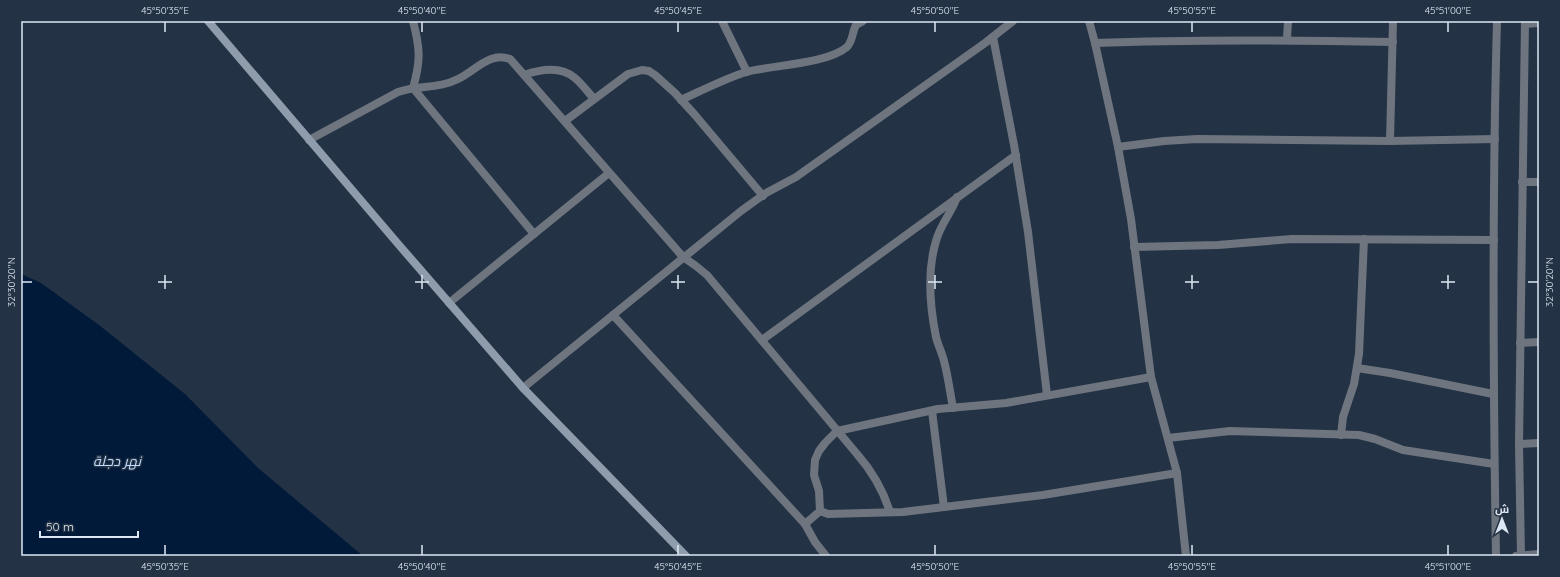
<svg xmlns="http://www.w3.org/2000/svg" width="1560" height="577" font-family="Quicksand,Cairo,sans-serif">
	<rect width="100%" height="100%" fill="#233244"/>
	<path fill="#011a39" d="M21,274L41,283L99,325L185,394L258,468L363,556H21Z"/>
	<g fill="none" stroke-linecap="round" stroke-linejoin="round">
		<g stroke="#6e757f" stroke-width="8">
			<path d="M413,21C420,48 421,60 413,88L534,234"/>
			<path d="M722,21L747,72"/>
			<path d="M1089,21L1095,43L1118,147L1131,219L1151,377L1177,473L1186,556"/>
			<path d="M1525,24L1539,23"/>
			<path d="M993,37L1014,145L1028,232L1047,395"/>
			<path d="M1287,39L1288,21"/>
			<path d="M1095,43C1194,39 1293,40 1393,42"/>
			<path d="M524,75C541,69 561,66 575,78C582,84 588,92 594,99"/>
			<path d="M681,100C703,90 724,79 746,72C773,65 827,64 847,47C853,41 852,32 856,25L863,21"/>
			<path d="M565,121L628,74L642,70L649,71L655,75L675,93L695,115L763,196"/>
			<path d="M309,140L398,92C418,85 439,89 458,79C475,71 490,51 510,59L683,257L696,266L707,275L857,454C872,471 883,490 890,512"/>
			<path d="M1390,141L1393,21"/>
			<path d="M1118,147L1164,141L1197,139L1390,141L1495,139"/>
			<path d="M1522,182H1539"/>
			<path d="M1134,247L1218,245L1292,239L1494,240"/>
			<path d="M449,303L609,173"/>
			<path d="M613,315L805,524L815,542L826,556"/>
			<path d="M762,340L1016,155"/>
			<path d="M1520,343L1539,342"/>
			<path d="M1357,368L1390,373L1493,394"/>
			<path d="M523,388L741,211L766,193L796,177L985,43L1013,21"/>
			<path d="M953,408C950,392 948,376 944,361C942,353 938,345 936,337C930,307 927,271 936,241C940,225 952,212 957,197"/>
			<path d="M932,411L944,507"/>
			<path d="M1341,435L1343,417L1354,384L1359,354L1364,239"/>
			<path d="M1168,438L1230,431L1359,435L1375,439L1403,450L1494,464"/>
			<path d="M1519,444L1539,443"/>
			<path d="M820,511L828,514L903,512L1043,495L1177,473"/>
			<path d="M805,524L820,511L819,491L814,475L815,460L819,451L825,443L837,431L938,409L1006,403L1151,377"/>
		</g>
		<g stroke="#6e757f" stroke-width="8">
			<path d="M1496,556C1493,378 1492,199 1497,21"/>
			<path d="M1516,556L1539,554"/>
			<path d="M1521,556L1519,444L1525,21"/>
		</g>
		<path stroke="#8f9cab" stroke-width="8" d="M208,21L399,245L523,388L686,556"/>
	</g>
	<path fill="none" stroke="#dde7f3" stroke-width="1.5" d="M165,22V32M422,22V32M678,22V32M935,22V32M1192,22V32M1448,22V32M165,275V289M422,275V289M678,275V289M935,275V289M1192,275V289M1448,275V289M22,282H32M158,282H172M415,282H429M671,282H685M928,282H942M1185,282H1199M1441,282H1455M1528,282H1538M165,545V555M422,545V555M678,545V555M935,545V555M1192,545V555M1448,545V555"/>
	<g text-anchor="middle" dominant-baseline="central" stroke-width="3" stroke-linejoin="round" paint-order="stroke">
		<g font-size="14" font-style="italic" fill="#bfdbfe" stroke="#233244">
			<text x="117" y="461">نهر دجلة</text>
		</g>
	</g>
	<rect width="1560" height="577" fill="none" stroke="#233244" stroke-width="44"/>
	<g transform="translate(1502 519)" stroke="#233244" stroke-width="3" paint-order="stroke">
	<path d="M0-3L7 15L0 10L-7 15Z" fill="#dde7f3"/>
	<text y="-6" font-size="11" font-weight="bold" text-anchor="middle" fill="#dde7f3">ش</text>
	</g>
	<path d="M40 531v6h98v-6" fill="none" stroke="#dde7f3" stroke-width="2"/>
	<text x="46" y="531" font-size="12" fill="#dde7f3" stroke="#233244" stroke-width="3" paint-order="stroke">50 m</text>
	<rect x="22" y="22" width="1516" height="533" fill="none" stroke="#dde7f3" stroke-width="1.5"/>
	<g font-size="10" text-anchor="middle" fill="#dde7f3">
		<text x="165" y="14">45°50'35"E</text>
		<text x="422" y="14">45°50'40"E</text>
		<text x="678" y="14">45°50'45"E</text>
		<text x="935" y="14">45°50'50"E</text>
		<text x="1192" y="14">45°50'55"E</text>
		<text x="1448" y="14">45°51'00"E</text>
		<text transform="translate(11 282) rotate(-90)" y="4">32°30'20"N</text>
		<text transform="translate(1549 282) rotate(-90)" y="4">32°30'20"N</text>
		<text x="165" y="570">45°50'35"E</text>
		<text x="422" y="570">45°50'40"E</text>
		<text x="678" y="570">45°50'45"E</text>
		<text x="935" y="570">45°50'50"E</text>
		<text x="1192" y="570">45°50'55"E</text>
		<text x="1448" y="570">45°51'00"E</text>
	</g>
</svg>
